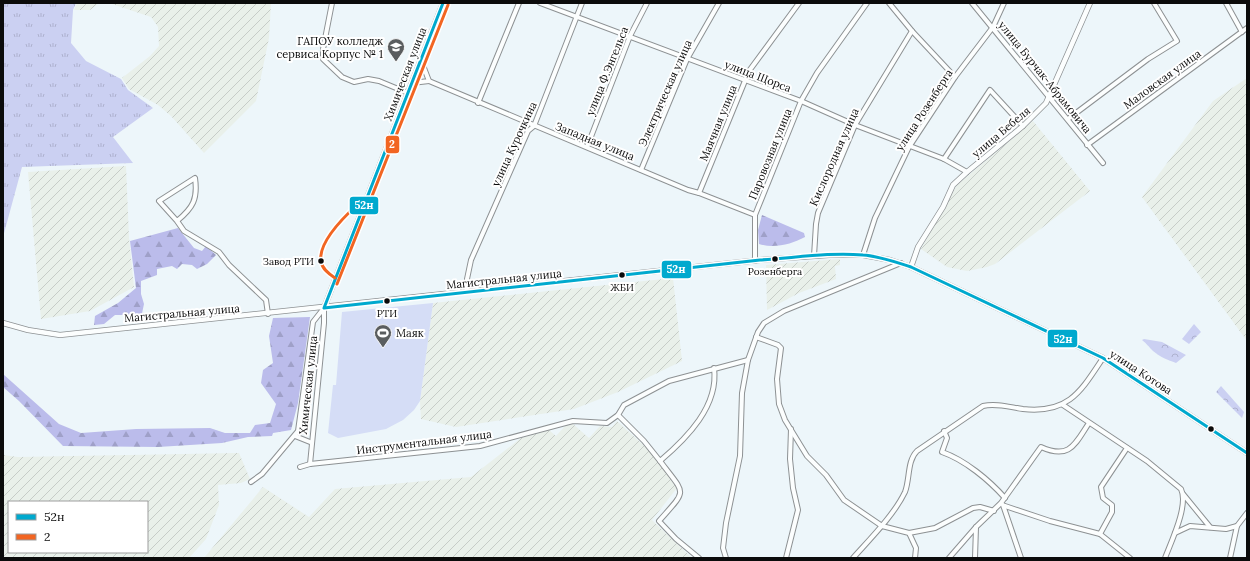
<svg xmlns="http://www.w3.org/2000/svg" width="1250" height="561" font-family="Lora,serif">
	<defs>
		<pattern id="industrial-furrows" width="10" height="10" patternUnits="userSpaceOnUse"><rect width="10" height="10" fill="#e9f0ea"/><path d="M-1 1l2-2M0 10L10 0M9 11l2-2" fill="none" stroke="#c6ccc7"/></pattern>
		<pattern id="grass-tufts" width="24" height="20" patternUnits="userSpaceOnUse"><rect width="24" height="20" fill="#cbd0f2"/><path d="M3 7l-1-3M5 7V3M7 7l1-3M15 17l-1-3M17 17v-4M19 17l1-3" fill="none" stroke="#adb1ce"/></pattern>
		<pattern id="forest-firs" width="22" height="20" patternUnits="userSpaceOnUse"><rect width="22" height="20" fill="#bbbceb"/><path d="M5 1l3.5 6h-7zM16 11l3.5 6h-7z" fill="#9fa0c8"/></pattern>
		<pattern id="park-crowns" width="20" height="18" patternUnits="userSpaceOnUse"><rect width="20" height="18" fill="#cbd0f2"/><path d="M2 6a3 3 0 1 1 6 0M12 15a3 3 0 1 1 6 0" fill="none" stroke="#adb1ce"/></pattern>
	</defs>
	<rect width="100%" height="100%" fill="#edf6fa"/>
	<g fill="url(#industrial-furrows)" fill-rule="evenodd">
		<path d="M77,3H99L90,10H74Z"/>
		<path d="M102,3H271L269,38L256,101L204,153L171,116L158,105L129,89L122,78L150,56L159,46L158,27L151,17L112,4Z"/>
		<path d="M1247,78V341L1142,197L1213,101Z"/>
		<path d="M1033,121L1090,191L995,264L987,267L967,271L947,267L921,249L957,185Z"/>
		<path d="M126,166L129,238L134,287L90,311L41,319L28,172Z"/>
		<path d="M840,259V265L835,266L836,279L799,293L767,310L766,265Z"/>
		<path d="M673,278L682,361L618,392L574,409L456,427L421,419L420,401L433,303Z"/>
		<path d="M617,421L652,453L677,488L652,520L692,558H204L263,487L309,517L335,489L471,477L521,438L549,430L556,436L566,425L573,424L589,438L600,426L612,427Z"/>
		<path d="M239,453L250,479L241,483L218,485L219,505L206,539L189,558H3V455L18,457ZM9,502H147V552H9Z"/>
	</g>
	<path fill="url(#grass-tufts)" d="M3,3H76L73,10L71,43L86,61L121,79L128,90L153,108L113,137L133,163L22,167L3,237Z"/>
	<g fill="url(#forest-firs)">
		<path d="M762,215L804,233L805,237C792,244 774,249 759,244L758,230Z"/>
		<path d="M178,228L194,248L202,251L206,246L216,255L207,264L197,269L192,265L182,264L177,269L172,266L157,269V275L141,281V294L144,304L141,318L134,319L128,315H115L104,324L94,325L95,316L118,303L136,288L130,241Z"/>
		<path d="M310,317L298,403L291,430L273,433L272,436L248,437L222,443L158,447L63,446L19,401L3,387V374L59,424L81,433L136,429L210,428L225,433H250L255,425L270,423L276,404L261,383L263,370L273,363L269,336L273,318Z"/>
	</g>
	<g fill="url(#park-crowns)">
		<path d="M1194,324L1201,332L1189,344L1182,339Z"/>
		<path d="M1144,339L1162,342L1186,355L1176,363C1168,360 1160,357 1153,351C1149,347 1147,344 1142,340Z"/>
		<path d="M1221,386L1244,412L1242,418L1216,392Z"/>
	</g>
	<path fill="#d5ddf6" d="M433,303L420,401L414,410L403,420L386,429L338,438L328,433L333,385H336L342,312Z"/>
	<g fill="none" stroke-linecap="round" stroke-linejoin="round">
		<g stroke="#8d9193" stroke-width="6">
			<g id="minor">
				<path d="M332,3L323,49V59L342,77L354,82L368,79L379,81L408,93"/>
				<path d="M540,3L801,101L855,125L944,159L967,172"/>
				<path d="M889,3L912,31L955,77"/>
				<path d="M972,3L1103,163"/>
				<path d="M1226,3L1242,32"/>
				<path d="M429,81L688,190L699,193L755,215"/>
				<path d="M412,83L429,81L421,60"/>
				<path d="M478,103L519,3"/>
				<path d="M1068,119L1148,59L1177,41L1154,3"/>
				<path d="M1087,145L1247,28"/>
				<path d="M587,147L630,36L647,3"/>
				<path d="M944,159L990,90L1023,126"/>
				<path d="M641,170L687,59L719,3"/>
				<path d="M699,193L749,71L799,3"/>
				<path d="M177,221L159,201L195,178C198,199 193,208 177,221L184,231L219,252L229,265L266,300L268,314"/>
				<path d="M863,255L875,218L909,147L955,77L993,27L1004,3"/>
				<path d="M814,256L816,224L818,213L855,125L912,31"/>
				<path d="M755,261V215L801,101L817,73L867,3"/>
				<path d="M467,292V279L471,260L528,131L534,126L582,3"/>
				<path d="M756,337L778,345L781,348L777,379L779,404L785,420L807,456L826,475L844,500L882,526L909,533L916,548L915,558"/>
				<path d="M1063,405L1147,461L1181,489C1189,505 1171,542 1165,558"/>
				<path d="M618,415L644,441L660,461C687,438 719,406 714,368"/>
				<path d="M944,431L947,438L942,452C965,460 989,480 1005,498"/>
				<path d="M295,436L310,442"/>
				<path d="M660,461C686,496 688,488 659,521L676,539L699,558"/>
				<path d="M310,464L324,323V309"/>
				<path d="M300,467L310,464L480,446L573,421L607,423L618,415L624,405L669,381L748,360"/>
				<path d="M251,482L262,474L298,431L313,322L324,308"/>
				<path d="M1183,494L1210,527"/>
				<path d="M1003,505L1021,558"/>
				<path d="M1005,506L1050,521L1100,534L1130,558"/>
				<path d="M909,533L935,528L973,508L980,507L994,511"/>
				<path d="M1175,533L1190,526L1226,529L1237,526L1247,513"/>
				<path d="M1100,534L1112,512V505L1103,498L1101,487L1127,448"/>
				<path d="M726,558L723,548L726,523L740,456L742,393L748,360L758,332L764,323L784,311L901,263"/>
				<path d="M786,558L798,510L793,488L790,459L791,429"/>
				<path d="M853,558C870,539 894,515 905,492C910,479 907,461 917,451L983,406C996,403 1009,407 1023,409C1069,414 1081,391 1103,358"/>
				<path d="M949,558L976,527L1001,503L1041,447C1070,460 1075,444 1089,423"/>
				<path d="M975,558L976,527"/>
				<path d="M1230,558L1237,526"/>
			</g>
		</g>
		<g stroke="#8d9193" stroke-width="6">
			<g id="tertiary">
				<path d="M911,267L918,247L943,207L953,185L967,172L1023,126L1046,103L1090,3"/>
				<path d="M324,308L443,3"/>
				<path d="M3,323L28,330L60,335L760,260L829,255H863L890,260L911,267L1103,358L1247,453"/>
			</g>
		</g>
		<use href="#minor" stroke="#fcfefe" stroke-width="4"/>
		<use href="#tertiary" stroke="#fcfefe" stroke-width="4.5"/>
		<g stroke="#fff" stroke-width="6">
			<path id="bus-1" d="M443,3L324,308L760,260C794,258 829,252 863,255C879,256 895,262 911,267L1103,358L1247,453"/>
		</g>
		<g stroke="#fff" stroke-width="6">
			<g id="bus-2">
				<path d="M335,278C329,274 322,269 321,261C318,242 346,215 358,204L363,206"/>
				<path d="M337,284L448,5"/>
			</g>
		</g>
		<use href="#bus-1" stroke="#00a9ce" stroke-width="3"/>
		<use href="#bus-2" stroke="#f26522" stroke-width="3"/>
	</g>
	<defs>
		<g id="university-pin" transform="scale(0.9)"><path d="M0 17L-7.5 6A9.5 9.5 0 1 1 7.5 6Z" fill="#5a5d5f" stroke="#fff"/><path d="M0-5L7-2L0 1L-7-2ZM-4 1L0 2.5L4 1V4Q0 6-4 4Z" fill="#fff"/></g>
		<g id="stadium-pin" transform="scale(0.9)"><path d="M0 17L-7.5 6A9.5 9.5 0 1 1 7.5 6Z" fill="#5a5d5f" stroke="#fff"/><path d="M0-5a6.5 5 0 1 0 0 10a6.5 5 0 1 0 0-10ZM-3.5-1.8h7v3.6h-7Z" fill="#fff"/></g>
	</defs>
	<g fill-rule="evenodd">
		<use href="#university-pin" x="396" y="47"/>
		<use href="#stadium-pin" x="383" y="333"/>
	</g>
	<g fill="#0b0b0b" stroke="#fff" stroke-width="1.5">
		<circle cx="775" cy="259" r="3.5"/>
		<circle cx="321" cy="261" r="3.5"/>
		<circle cx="622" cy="275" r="3.5"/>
		<circle cx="387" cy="301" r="3.5"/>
		<circle cx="1211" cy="429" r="3.5"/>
	</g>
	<g text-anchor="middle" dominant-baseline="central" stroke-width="4" stroke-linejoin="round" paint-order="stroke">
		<g font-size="10" fill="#0b0b0b" stroke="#fff">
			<text x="314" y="261" text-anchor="end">Завод РТИ</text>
			<text x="775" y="271">Розенберга</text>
			<text x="622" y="287">ЖБИ</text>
			<text x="387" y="313">РТИ</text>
		</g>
		<g font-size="11" fill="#0b0b0b" stroke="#fff" text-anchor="end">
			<text x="383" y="41">ГАПОУ колледж<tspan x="383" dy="13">сервиса Корпус № 1</tspan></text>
			<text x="396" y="333" text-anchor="start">Маяк</text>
		</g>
		<g font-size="11" fill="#0b0b0b" stroke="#fff">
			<text transform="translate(607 71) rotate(-68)">улица Ф.Энгельса</text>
			<text transform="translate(405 74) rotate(-69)">Химическая улица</text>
			<text transform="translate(758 76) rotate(21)">улица Щорса</text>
			<text transform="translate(1045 77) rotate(51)">улица Бурчак-Абрамовича</text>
			<text transform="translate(1162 79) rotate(-36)">Маловская улица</text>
			<text transform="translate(665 93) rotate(-66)">Электрическая улица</text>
			<text transform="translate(924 110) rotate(-57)">улица Розенберга</text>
			<text transform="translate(718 123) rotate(-68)">Маячная улица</text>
			<text transform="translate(1001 132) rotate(-40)">улица Бебеля</text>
			<text transform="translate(595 141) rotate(22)">Западная улица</text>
			<text transform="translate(514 144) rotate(-65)">улица Курочкина</text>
			<text transform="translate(770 154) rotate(-68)">Паровозная улица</text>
			<text transform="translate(834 157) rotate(-66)">Кислородная улица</text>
			<text transform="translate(504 279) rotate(-6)">Магистральная улица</text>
			<text transform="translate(182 313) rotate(-5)">Магистральная улица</text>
			<text transform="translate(1141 372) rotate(33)">улица Котова</text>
			<text transform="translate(308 385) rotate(-84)">Химическая улица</text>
			<text transform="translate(424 442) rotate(-7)">Инструментальная улица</text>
		</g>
	</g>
	<g stroke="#fff" stroke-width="1.5">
		<rect x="385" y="135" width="15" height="19" rx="4" fill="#f26522"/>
		<rect x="349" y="196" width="30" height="19" rx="4" fill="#00a9ce"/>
		<rect x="661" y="260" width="31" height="19" rx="4" fill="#00a9ce"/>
		<rect x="1047" y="329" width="31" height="19" rx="4" fill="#00a9ce"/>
	</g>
	<g font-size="11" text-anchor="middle" font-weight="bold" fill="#fff">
		<text x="392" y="148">2</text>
		<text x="364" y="209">52н</text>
		<text x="676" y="273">52н</text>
		<text x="1063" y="343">52н</text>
	</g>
	<rect width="1250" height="561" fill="none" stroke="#0b0b0b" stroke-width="8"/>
	<rect x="8" y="501" width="140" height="52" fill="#ffffff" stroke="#9d9d9d"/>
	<rect x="16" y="514" width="20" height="6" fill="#00a9ce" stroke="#9d9d9d"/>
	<text x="44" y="521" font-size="12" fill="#0b0b0b">52н</text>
	<rect x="16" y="534" width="20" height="6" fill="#f26522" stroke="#9d9d9d"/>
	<text x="44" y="541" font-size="12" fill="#0b0b0b">2</text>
</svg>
